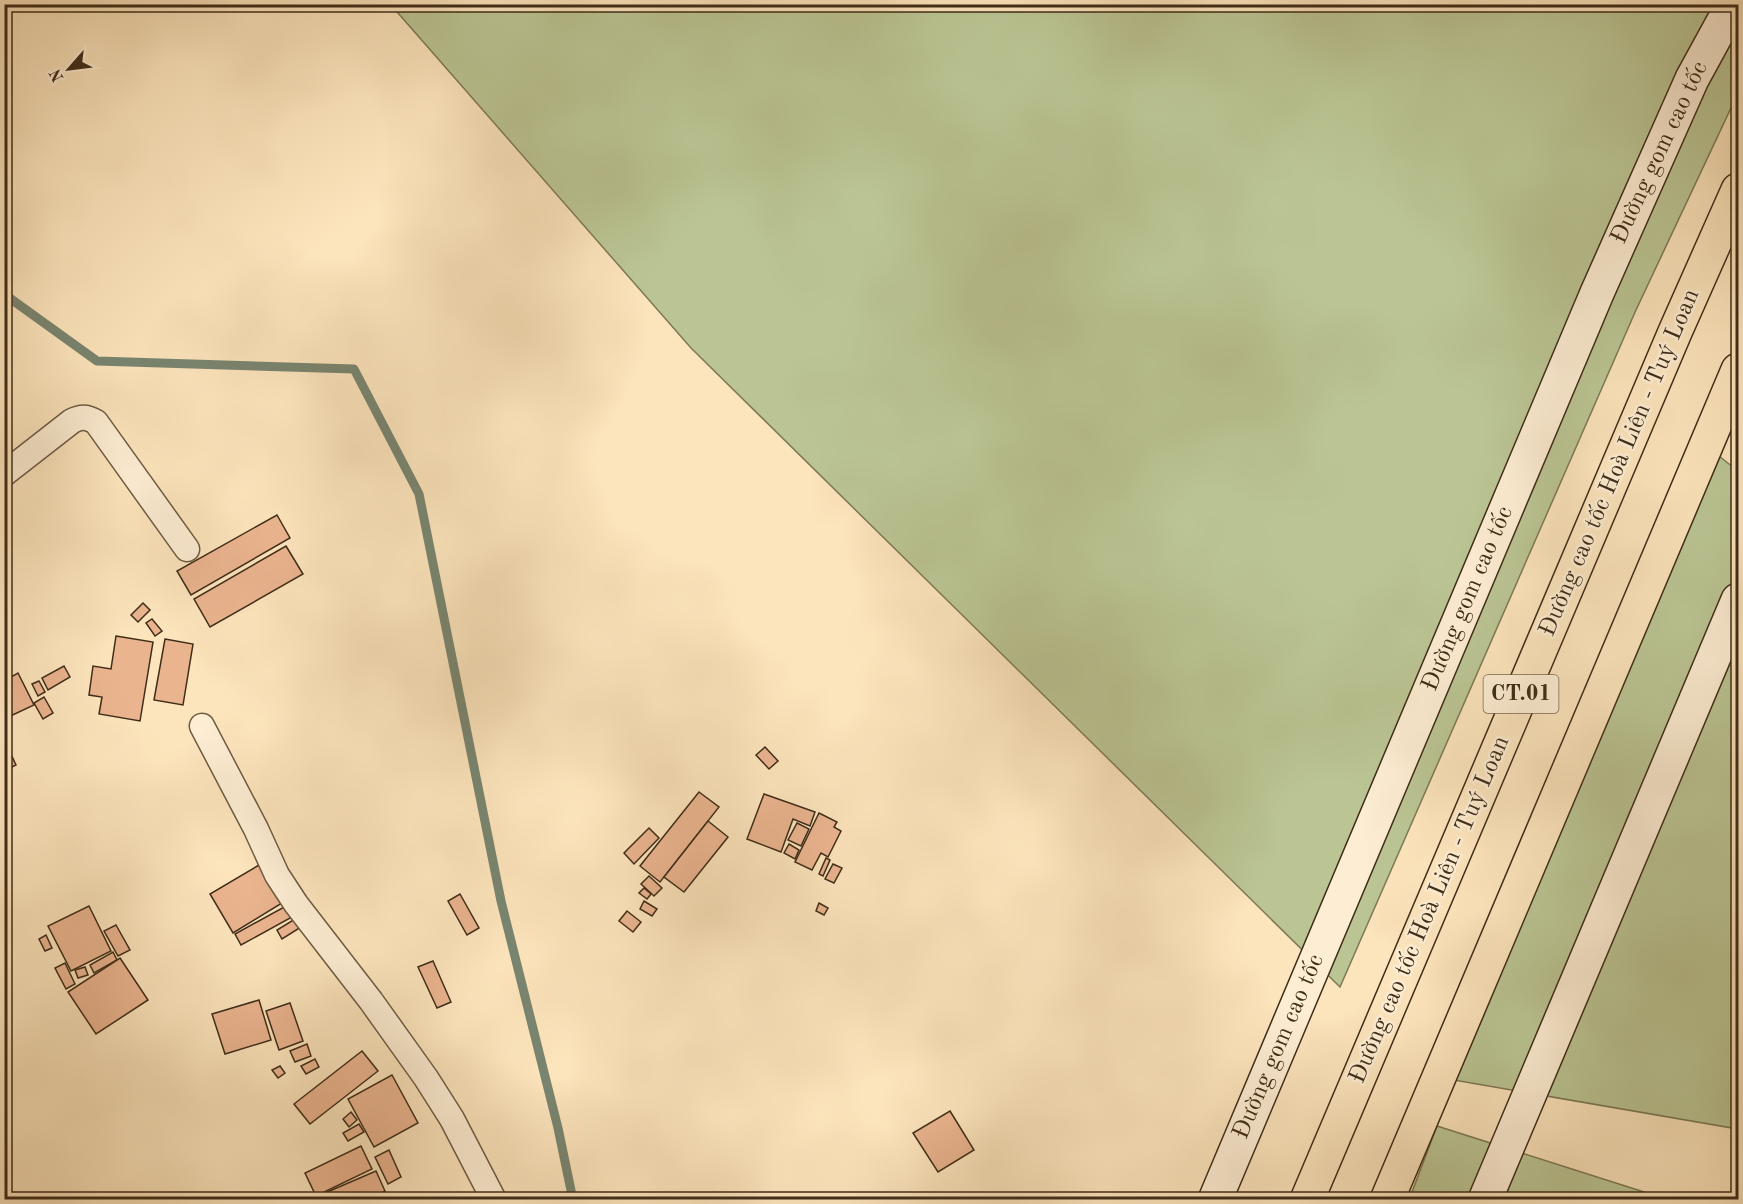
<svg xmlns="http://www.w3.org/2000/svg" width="1743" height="1204" font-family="'Old Standard TT',serif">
	<rect width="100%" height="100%" fill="#fce4bc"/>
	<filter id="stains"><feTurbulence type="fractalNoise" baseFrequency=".00333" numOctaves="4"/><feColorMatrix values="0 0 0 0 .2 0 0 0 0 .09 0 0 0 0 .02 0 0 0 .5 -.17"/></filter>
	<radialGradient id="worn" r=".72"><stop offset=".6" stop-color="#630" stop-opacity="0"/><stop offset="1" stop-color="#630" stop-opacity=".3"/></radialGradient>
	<g fill="#bbc594" stroke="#7d7956" stroke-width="1.5">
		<path d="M391,5H1738V93L1636,310L1340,987L691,348Z"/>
		<path d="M1719,456L1738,471V1129L1442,1078Z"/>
		<path d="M1437,1126L1666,1199L1409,1200Z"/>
	</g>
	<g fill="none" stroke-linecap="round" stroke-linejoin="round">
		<path stroke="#798570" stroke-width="9" d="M4,294L97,361L354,369L419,494L501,901L558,1128L573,1200"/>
	</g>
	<g fill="#eab48f" stroke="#3f2d18" stroke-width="1.5">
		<path d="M277,515L290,538L191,595L177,571Z"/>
		<path d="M286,546L303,574L210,627L194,599Z"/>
		<path d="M143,603L150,610L138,622L131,615Z"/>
		<path d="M152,619L162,631L155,636L146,623Z"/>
		<path d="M116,636L153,642L140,721L99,714L102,697L89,695L93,666L111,669Z"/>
		<path d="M165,639L193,644L183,705L154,700Z"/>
		<path d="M64,666L70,677L48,690L42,678Z"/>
		<path d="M18,673L34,705L4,719V681Z"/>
		<path d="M39,681L45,692L38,696L32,684Z"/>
		<path d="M44,697L53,713L43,719L34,703Z"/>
		<path d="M765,747L778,761L769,769L756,755Z"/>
		<path d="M10,752L16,765L4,771V754Z"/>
		<path d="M699,792L719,807L660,882L640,866Z"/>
		<path d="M764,794L815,812L810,826L793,819L781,852L747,839Z"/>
		<path d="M819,813L837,822L834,827L841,831L828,857L821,853L812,870L795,862Z"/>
		<path d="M708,821L728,837L684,892L664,877Z"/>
		<path d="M797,823L809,829L801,846L788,840Z"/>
		<path d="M649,828L659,838L634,864L624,853Z"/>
		<path d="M789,844L799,850L795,859L784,853Z"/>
		<path d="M826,858L830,860L823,876L819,874Z"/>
		<path d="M833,864L842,868L834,883L825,879Z"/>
		<path d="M259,865L282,903L233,933L210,894Z"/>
		<path d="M649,876L662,888L654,896L641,884Z"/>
		<path d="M644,888L651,894L647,899L639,893Z"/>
		<path d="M460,894L479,928L467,935L448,901Z"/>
		<path d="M644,901L657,909L652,916L640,909Z"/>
		<path d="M819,903L828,908L824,915L816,911Z"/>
		<path d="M89,906L111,951L71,971L48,926Z"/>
		<path d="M286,906L292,917L241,945L235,934Z"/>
		<path d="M627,911L641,922L633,932L619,921Z"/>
		<path d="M295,919L301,927L282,939L277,930Z"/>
		<path d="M116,925L130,950L118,956L104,931Z"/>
		<path d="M46,935L52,948L45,951L39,939Z"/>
		<path d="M113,952L117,960L94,973L90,965Z"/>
		<path d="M120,958L148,1000L96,1034L68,992Z"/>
		<path d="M433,961L451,1002L437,1008L418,967Z"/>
		<path d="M65,963L75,984L66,989L55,968Z"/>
		<path d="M85,967L88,975L78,978L75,970Z"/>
		<path d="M259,1000L271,1040L225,1054L212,1014Z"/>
		<path d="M290,1003L303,1041L279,1050L266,1011Z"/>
		<path d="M307,1044L311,1056L295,1062L290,1051Z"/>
		<path d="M362,1051L378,1071L310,1124L294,1104Z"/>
		<path d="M315,1059L319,1067L306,1074L301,1066Z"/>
		<path d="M280,1066L285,1073L278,1078L272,1070Z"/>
		<path d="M392,1075L418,1123L374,1147L348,1099Z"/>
		<path d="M950,1111L974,1150L938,1172L913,1133Z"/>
		<path d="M351,1112L357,1120L349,1127L343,1119Z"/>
		<path d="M359,1124L364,1132L348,1141L343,1133Z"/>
		<path d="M361,1146L372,1169L316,1196L305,1173Z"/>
		<path d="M389,1150L401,1177L388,1184L375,1157Z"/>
		<path d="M376,1171L385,1191L365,1200H328L325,1193Z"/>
		<path d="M1016,1194L1018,1200H1005Z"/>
	</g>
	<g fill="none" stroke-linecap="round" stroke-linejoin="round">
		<g stroke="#6e5b41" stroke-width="27">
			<g id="street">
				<path d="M4,474L72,421C82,416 87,417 96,422L187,549"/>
				<path d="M202,726L256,829L277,875L296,904L371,1001L426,1078L452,1119L494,1200"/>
			</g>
		</g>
		<g stroke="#3f2d18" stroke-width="36">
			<g id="secondary">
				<path d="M1215,1200L1597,293L1692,79L1733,4"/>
				<path d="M1485,1200L1738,600"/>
			</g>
		</g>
		<g stroke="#3f2d18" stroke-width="36">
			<g id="highway">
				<path d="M1307,1200L1675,332L1738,190"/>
				<path d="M1387,1200L1738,370"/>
			</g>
		</g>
		<use href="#street" stroke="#fdedd3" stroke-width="24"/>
		<use href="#secondary" stroke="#fdedd3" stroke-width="33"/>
		<use href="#highway" stroke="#fce4bc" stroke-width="33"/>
	</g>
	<g text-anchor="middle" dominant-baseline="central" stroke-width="5" stroke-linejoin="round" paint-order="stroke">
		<rect fill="#fdedd3" stroke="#786750" stroke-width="1.5" x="1483.5" y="675" width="75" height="38" rx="4.5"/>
		<g font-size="22" font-weight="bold" fill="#3f2d18">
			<text x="1521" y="694">CT.01</text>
		</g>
		<g font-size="24" fill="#3f2d18" stroke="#fdedd3">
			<text transform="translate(1660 153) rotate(-65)">Đường gom cao tốc</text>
			<text transform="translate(1620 463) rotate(-67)">Đường cao tốc Hoà Liên - Tuý Loan</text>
			<text transform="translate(1468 599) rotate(-67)">Đường gom cao tốc</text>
			<text transform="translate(1430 910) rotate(-67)">Đường cao tốc Hoà Liên - Tuý Loan</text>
			<text transform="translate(1279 1047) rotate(-67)">Đường gom cao tốc</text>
		</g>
	</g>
	<rect width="1743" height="1204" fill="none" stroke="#fce4bc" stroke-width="24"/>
	<rect x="6" y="6" width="1731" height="1192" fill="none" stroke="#3f2d18" stroke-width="3"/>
	<rect x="12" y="12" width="1719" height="1180" fill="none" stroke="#3f2d18" stroke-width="1.5"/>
	<g transform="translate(69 69) rotate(242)" stroke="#fdedd3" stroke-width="4.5" paint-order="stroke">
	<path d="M0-4.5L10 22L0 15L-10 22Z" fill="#3f2d18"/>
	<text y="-9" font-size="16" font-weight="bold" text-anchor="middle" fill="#3f2d18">N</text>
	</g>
	<rect width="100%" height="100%" filter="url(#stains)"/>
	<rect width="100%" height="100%" fill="url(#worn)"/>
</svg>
